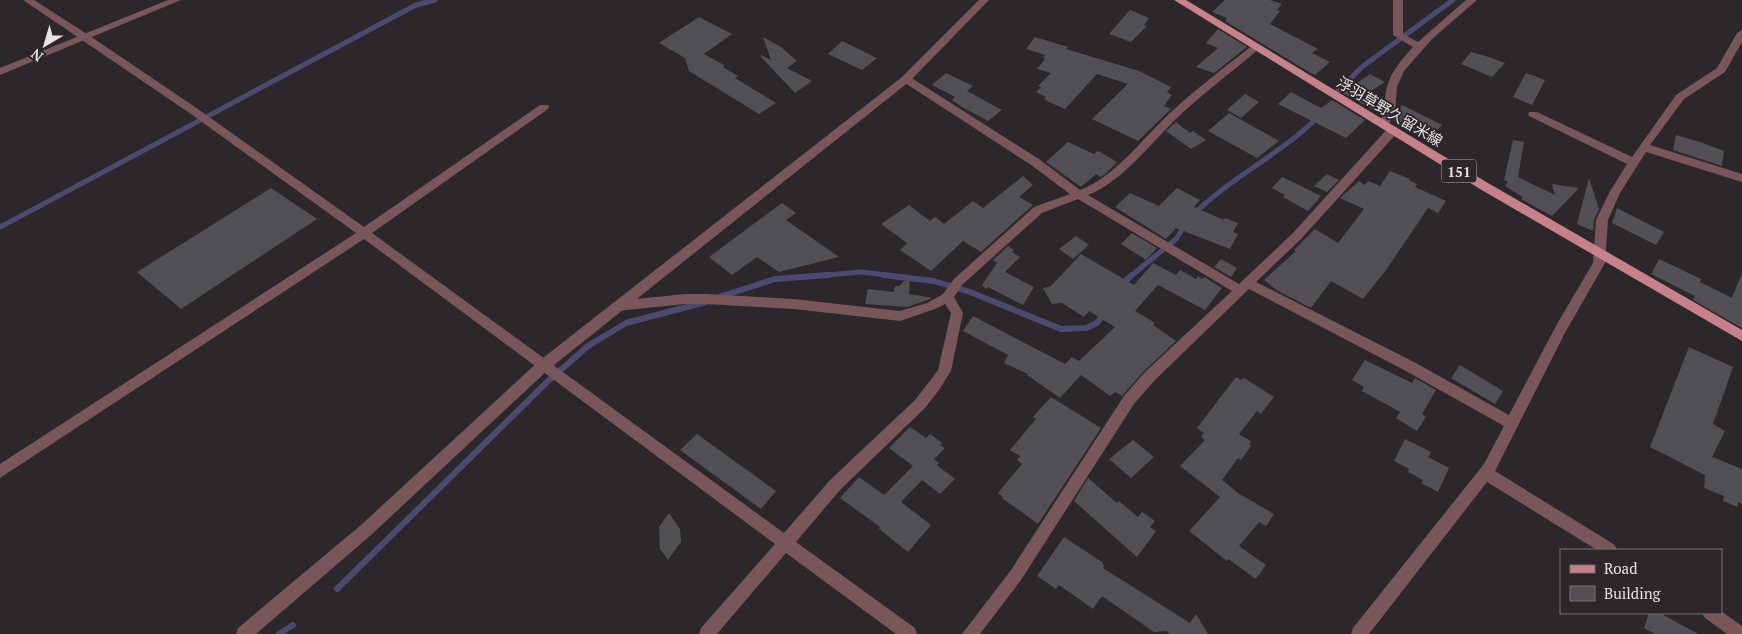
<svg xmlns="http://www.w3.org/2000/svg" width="1742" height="634" font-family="'PT Serif','Noto Sans JP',serif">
	<rect width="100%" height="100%" fill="#2c272a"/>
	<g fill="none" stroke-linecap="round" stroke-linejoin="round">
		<g stroke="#4d4a72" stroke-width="5">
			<path d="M1337,92L1363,66L1453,0"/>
			<path d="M1194,214C1231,177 1281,154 1318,117"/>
			<path d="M0,227L416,5L435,0"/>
			<path d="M813,276L862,272L893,276"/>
			<path d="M1131,276L1176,239L1185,225"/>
		</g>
		<g stroke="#4d4a72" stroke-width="6">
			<path d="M883,275L934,281L970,292L1061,329L1086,328L1097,323L1105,313"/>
			<path d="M1121,285L1132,275"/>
			<path d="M719,297L775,279L829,275"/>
			<path d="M337,589L546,383L588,346L626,323L706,302"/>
			<path d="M279,634L293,625"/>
		</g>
	</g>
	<g fill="#524f55">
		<path d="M1225,0H1270L1282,4L1277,10L1280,11L1270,24L1318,49L1312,53L1330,62L1315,75L1309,72L1225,21L1227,18L1212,12Z"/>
		<path d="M1130,10L1149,18L1144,25L1147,26L1131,42L1109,34Z"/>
		<path d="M699,17L732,34L704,54L724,65L723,67L738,76L735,78L776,103L759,114L689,71L685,58L659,43Z"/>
		<path d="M1218,29L1247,47L1214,73L1196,67L1218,48L1206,43Z"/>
		<path d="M763,37L781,47L797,61L787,68L812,81L795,93L760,56L761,55L771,60Z"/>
		<path d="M1035,37L1068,47L1066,49L1139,71L1171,87L1167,92L1172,95L1164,106L1171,109L1138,141L1092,119L1128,84L1097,74L1065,109L1049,102L1044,99L1046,97L1036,92L1041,87L1038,86L1051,73L1037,69L1045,59L1043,58L1045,55L1026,49Z"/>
		<path d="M842,41L877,58L862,70L828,54Z"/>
		<path d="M1471,52L1489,57L1505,63L1492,77L1461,64Z"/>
		<path d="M946,73L973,86L967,91L1002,110L988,121L962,107L952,100L955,97L932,85Z"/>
		<path d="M1526,73L1545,80L1532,105L1513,97Z"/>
		<path d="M1370,74L1385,82L1371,91L1383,98L1381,114L1343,93Z"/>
		<path d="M1291,92L1321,108L1332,100L1365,120L1346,138L1278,104Z"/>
		<path d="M1245,94L1259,102L1241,118L1227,110Z"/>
		<path d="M1402,105L1442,125L1429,138L1393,120L1397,113V106L1400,108Z"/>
		<path d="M1229,113L1279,141L1257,158L1208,131Z"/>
		<path d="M1176,122L1190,133L1193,131L1206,140L1191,149L1166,131Z"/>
		<path d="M1676,135L1700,142L1724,151L1722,166L1673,150Z"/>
		<path d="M1513,140L1524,142L1518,177L1555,195L1552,184L1579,188L1552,216L1521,199L1523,197L1505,186L1508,182L1504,180Z"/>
		<path d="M1068,142L1094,154L1097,151L1100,152L1117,162L1104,175L1101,177L1096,174L1081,187L1046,162Z"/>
		<path d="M1390,171L1410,179L1409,180L1417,184L1415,187L1446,201L1438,213L1428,208L1386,270L1363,299L1331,281L1311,308L1278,291L1264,280L1296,251L1294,250L1315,229L1338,243L1364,209L1340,198L1359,181L1365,185L1368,181L1380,186Z"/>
		<path d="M1327,174L1339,180L1327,192L1314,186Z"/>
		<path d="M1023,176L1033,185L1019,197L1033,205L981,252L963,241L931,271L900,250L907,243L881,224L909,205L930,221L935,217L944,224L973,201L983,208Z"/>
		<path d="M1282,177L1295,183L1321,196L1308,211L1283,197L1285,195L1272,188Z"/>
		<path d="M1589,178L1599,209L1594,220L1593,231L1577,224Z"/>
		<path d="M271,188L317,219L181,309L137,272Z"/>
		<path d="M1177,188L1200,200L1194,207L1224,220L1225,218L1238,223L1233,232L1238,234L1230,249L1176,228L1166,239L1115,207L1130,193L1159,206Z"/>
		<path d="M782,203L796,213L786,220L839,257L779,272L757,257L732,275L709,257Z"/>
		<path d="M1617,208L1664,232L1656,245L1612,223Z"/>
		<path d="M1132,233L1157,248L1146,260L1121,244Z"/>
		<path d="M1076,236L1089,245L1073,259L1059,249Z"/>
		<path d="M1008,246L1014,250L1012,252L1020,257L1005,272L1034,287L1023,305L988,287L986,289L982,285L997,263L993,260Z"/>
		<path d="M1081,254L1134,285L1153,263L1176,275L1180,270L1196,279L1198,276L1202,279L1204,277L1222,288L1205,310L1158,285L1135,311L1155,323L1153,325L1176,341L1143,372L1122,396L1115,392L1110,396L1081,375L1060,398L1027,375L1028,374L1004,363L1008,355L963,331L973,316L1065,364L1072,357L1079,361L1115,327L1089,311L1084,317L1062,303L1052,304L1043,288L1051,286Z"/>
		<path d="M1221,259L1237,268L1231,277L1214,267Z"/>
		<path d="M1659,259L1701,279L1700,282L1732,298L1742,273V328L1693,300L1695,296L1651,274Z"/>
		<path d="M910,276L909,294L933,298L907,307L865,304L868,289L894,292L895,286H899Z"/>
		<path d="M1689,347L1733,367L1713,424L1725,431L1712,457L1742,469V504L1738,502V507L1723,501L1724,496L1704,488L1705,475L1650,447Z"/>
		<path d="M1365,360L1412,383L1415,378L1436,390L1422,414L1426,417L1417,431L1396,418L1400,412L1362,391L1364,387L1352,380Z"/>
		<path d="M1460,365L1503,391L1495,404L1451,378Z"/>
		<path d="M1236,377L1241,380L1244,378L1274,397L1261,414L1257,411L1239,434L1252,442L1249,444L1251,446L1241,460L1238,458L1222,480L1238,493L1274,514L1266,526L1259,522L1239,546L1266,565L1256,579L1228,559L1227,561L1189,531L1220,497L1180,466L1205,440L1201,437L1204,433L1197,428Z"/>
		<path d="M1051,397L1101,428L1038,524L1002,498L1003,497L998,493L1022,464L1017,460L1020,456L1010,450L1036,419L1033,417Z"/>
		<path d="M910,427L926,438L930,434L942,443L940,445L945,448L934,459L939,463L937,465L955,479L940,494L922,480L901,502L931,525L908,552L879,529L880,527L840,498L859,477L884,495L913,466L889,448Z"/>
		<path d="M697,434L776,491L761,509L680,450Z"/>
		<path d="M1405,439L1431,452L1428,457L1449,468L1438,492L1421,483L1423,480L1408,472L1409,469L1394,461Z"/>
		<path d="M1133,440L1154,457L1131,478L1109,459Z"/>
		<path d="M1088,478L1117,503L1119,501L1138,517L1142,512L1155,521L1150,527L1156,531L1137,557L1074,501Z"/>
		<path d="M669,513L680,529L681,542L668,560L660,549L659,527Z"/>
		<path d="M1064,537L1102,562L1104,566L1103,568L1190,623L1196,614L1208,634H1169L1167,631L1154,632L1102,596L1093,609L1059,585L1056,589L1037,576Z"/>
		<path d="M1649,613H1660L1698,634H1655L1644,628Z"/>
	</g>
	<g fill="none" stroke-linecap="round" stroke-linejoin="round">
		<g fill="#78565a" fill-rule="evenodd">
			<path d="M23,0H34L87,34L198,109L364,227L540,105H548L549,107L548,109L372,233L784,533L830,480L915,400L929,382L938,370L951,313L945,304L935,309L900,321L794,309L706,304H685L617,311L613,309L611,306L613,303L617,301L685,294H706L794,299L900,311L927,303L943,294L954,279L1034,207L1070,194L1031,165L902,81V77H910L1039,159L1080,190C1115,177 1143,138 1170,113C1196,89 1225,67 1253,45H1259V49C1232,72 1203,93 1177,118C1151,143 1122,182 1088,195L1239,284L1293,233L1389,127H1397L1398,130L1397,133L1301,239L1256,282L1414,362L1509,415L1557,324L1593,263L1596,220L1609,193L1627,164L1529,116L1528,114L1529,112H1537L1632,157L1676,95L1717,68L1737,33L1742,30V42L1725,72L1684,99L1650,145L1742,174V182L1646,152L1620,193L1608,220L1605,263L1566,331L1495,471L1615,545L1617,550H1597L1487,482L1369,634H1351L1353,628L1484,464L1504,426L1404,370L1249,289L1154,381L1134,404L1021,580L980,634H962L1011,570L1124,396L1144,373L1232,291L1078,199L1042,213L962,285L954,297L963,313L951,371L939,390L925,408L840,490L796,542L915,628L917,634H896L786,553L717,634H699L701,628L775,544L364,239L0,478V464L356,233L191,114Z"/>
			<path d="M1393,0H1403V34L1418,42L1466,0H1477L1432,39L1404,71L1397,87L1395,113L1387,127L1383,129L1378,125C1387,110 1383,102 1387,87C1391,71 1403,58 1413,47L1393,35Z"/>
			<path d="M1721,611L1742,626V634H1727L1705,618L1702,613Z"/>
		</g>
		<g fill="#78565a" fill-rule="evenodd">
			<path d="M168,0H181L0,75V68Z"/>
			<path d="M979,0H989L910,81L549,369L371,535L256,634H236L238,628L361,525L539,361L902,77Z"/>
		</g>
		<path fill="#c6818a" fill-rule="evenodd" d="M1174,0H1186L1488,183L1742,330V341L1480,189Z"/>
	</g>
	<g text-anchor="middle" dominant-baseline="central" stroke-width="4" stroke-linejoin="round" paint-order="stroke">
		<rect fill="#2c272a" stroke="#aeabad" stroke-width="1" x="1441.5" y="159.5" width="35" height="23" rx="4"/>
		<g font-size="14" font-weight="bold" fill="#e6e3e5">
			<text x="1459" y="171">151</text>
		</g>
		<g font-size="15" fill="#e6e3e5" stroke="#2c272a">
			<text transform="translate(1390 111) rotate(31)">浮羽草野久留米線</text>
		</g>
	</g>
	<rect x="1560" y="549" width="162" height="65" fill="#2c272a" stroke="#767275"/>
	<rect x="1570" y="565" width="25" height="8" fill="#c6818a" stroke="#767275"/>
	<text x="1604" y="574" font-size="15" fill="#e6e3e5">Road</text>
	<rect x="1570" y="586" width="25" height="15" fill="#524f55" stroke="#767275"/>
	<text x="1604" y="599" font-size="15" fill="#e6e3e5">Building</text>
	<g transform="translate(45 45) rotate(218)" stroke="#2c272a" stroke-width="4" paint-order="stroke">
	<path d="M0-4L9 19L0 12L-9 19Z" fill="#e6e3e5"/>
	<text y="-8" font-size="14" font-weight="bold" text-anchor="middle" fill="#e6e3e5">N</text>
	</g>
</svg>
